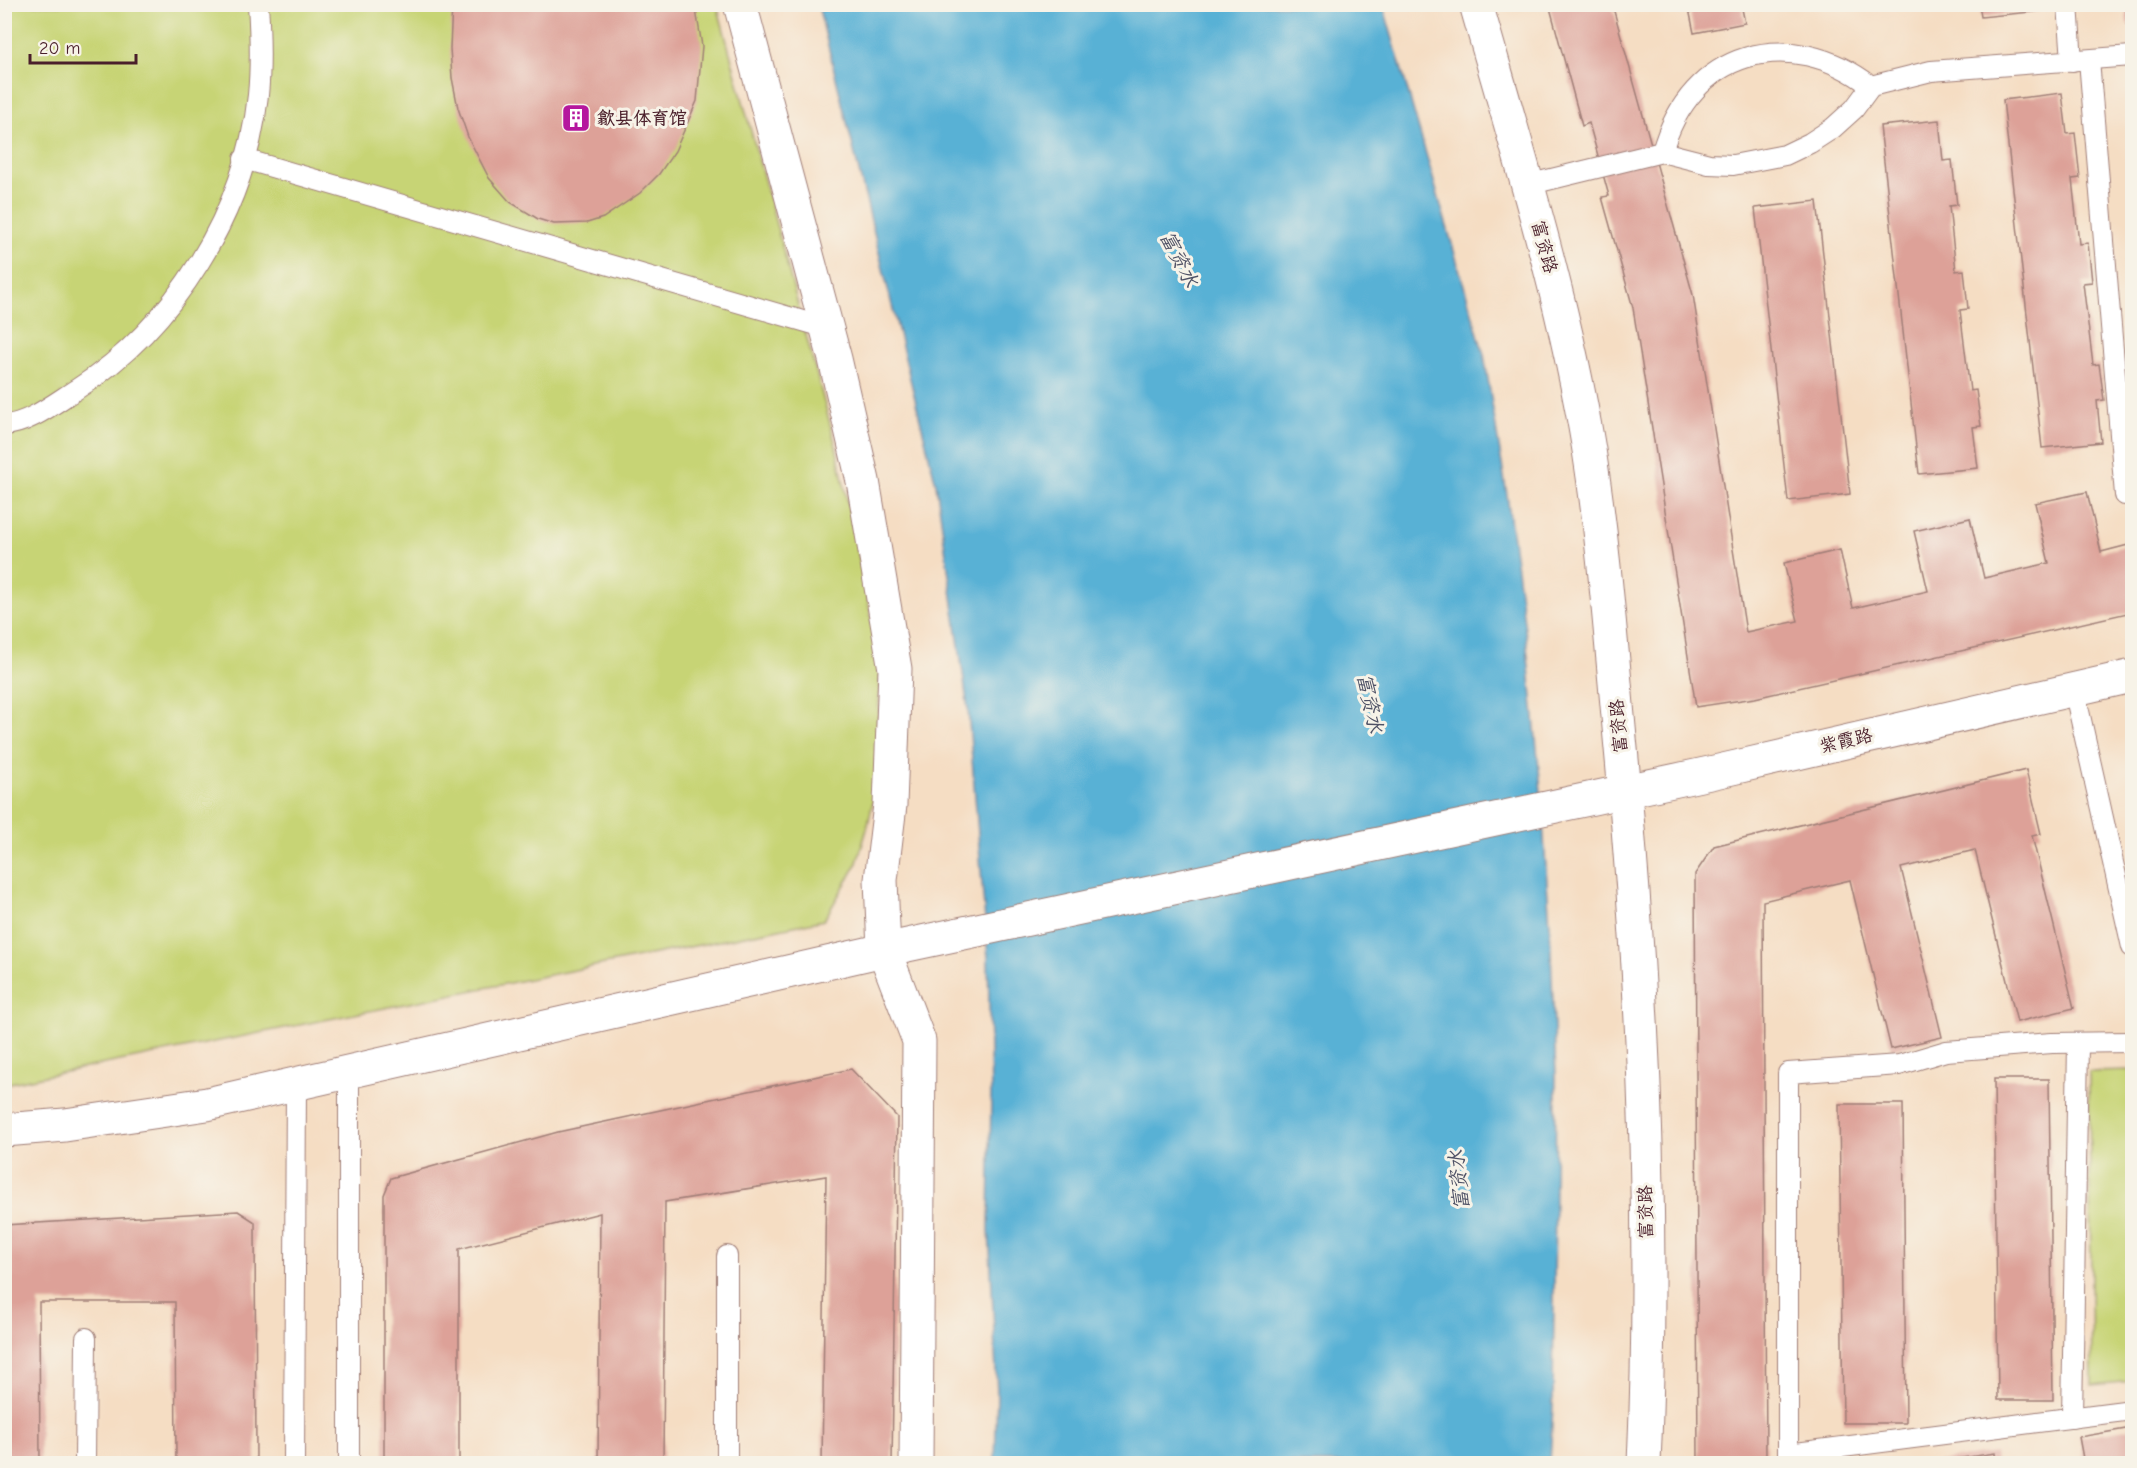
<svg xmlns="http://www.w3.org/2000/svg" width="2137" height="1468" font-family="'Comic Neue','LXGW WenKai TC',sans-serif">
	<rect width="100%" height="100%" fill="#f7f3e8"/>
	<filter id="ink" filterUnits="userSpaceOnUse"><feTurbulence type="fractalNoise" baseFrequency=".0167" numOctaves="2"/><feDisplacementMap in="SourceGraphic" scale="12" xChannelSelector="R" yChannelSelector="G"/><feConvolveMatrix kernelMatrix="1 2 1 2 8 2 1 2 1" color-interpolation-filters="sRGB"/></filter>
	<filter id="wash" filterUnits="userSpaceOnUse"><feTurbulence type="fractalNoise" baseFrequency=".008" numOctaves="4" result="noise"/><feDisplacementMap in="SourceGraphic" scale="24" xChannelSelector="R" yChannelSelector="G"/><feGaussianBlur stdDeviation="1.35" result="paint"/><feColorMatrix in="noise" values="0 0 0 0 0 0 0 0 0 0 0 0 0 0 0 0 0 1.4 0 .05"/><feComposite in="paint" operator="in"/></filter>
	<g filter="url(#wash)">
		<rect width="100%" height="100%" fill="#f5ddc3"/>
		<g fill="#c7d475" stroke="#887a50" stroke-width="1.5">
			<path d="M5,5H717L836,446L876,640L880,678L875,792L867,829L856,866L824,920L5,1084Z"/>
			<path d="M2132,1071V1381L2092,1385L2089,1072Z"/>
		</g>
		<path fill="#58b1d5" stroke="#516880" stroke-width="1.5" d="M818,5H1383L1484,355L1507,495L1526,637L1540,779L1550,927L1556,1077L1553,1405L1550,1463H995L997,1392L989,1229L991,1093L988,958L968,709L936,484Z"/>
		<g id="blocks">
			<g fill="#dda198">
				<path d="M452,4H695L702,46L697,101L675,151L659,174L640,193L603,218L587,223L554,224L538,219L510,202L489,178L468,137L458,108L452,78L450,48Z"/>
				<path d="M1549,4H1612L1693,295L1746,632L1798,621L1784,563L1840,550L1853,608L1928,591L1914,531L1970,518L1984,578L2049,563L2035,503L2087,492L2101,552L2132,544V612L1755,698L1696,707L1633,308L1602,197L1609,196L1589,123L1582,126Z"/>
				<path d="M1688,4H1741L1745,23L1694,33Z"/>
				<path d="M1979,4H2049L2050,10L1981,17Z"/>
				<path d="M2126,4H2132V24H2127Z"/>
				<path d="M2062,93L2067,134L2075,133L2080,178L2072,179L2079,244L2088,243L2092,282L2083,283L2093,365L2099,364L2104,400L2097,401L2101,442L2042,448L2003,100Z"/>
				<path d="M1939,120L1943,161L1952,160L1957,205L1949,206L1956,271L1964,270L1968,309L1960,310L1970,391L1976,390L1981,426L1973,427L1978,468L1919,474L1880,126Z"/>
				<path d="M1817,201L1850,494L1788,501L1755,208Z"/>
				<path d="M2026,770L2041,834L2032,836L2074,1008L2017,1022L1975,850L1901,868L1942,1037L1891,1049L1850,880L1763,901L1766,1464H1698L1695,874L1714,846Z"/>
				<path d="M851,1069L897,1117L892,1464H822L826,1176L665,1202L663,1464H598L600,1213L459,1249V1464H384V1195L391,1178L558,1132Z"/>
				<path d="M1994,1079H2049L2053,1400H1998Z"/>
				<path d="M1839,1104H1903L1906,1423H1843Z"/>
				<path d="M238,1211L255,1222L256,1464H176L175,1302H39L40,1464H4V1225Z"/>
				<path d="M2132,1428V1464H2084L2079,1437Z"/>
				<path d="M1995,1453L1996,1464H1936V1462Z"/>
			</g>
		</g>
	</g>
	<g filter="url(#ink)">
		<use href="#blocks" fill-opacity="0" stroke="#a07e77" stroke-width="1.5"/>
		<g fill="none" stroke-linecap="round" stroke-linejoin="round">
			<g stroke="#a07e77" stroke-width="22">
				<g id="service">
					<path d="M2068,4L2072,61"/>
					<path d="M2089,60L2125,495"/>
					<path d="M1662,152C1690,51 1789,23 1871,86"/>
					<path d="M244,159L827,328"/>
					<path d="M1527,185L1662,152L1709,164L1733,165L1785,155L1810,143L1833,128L1854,109L1871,86L1931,71L2132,56"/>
					<path d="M4,425C29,424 56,402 77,389C174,327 246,211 258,95C261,65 260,35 258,4"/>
					<path d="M2074,689L2132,947"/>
					<path d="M2132,1042L2052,1043L1946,1051L1899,1065L1788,1073V1454L2132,1410"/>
					<path d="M349,1072V1464"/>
					<path d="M2072,1418L2078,1043"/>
					<path d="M85,1464L86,1338"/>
					<path d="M294,1464L296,1084"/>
					<path d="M727,1464V1256"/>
				</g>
			</g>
			<g stroke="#a07e77" stroke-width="35">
				<path id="minor" d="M740,4L835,359L863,481L895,669L890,805L881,880L884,950L919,1041L916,1464"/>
			</g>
			<g stroke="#a07e77" stroke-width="35">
				<g id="tertiary">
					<path d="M1476,4C1518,152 1564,299 1589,450C1604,545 1611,642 1620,738C1643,978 1655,1222 1644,1464"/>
					<path d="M4,1130L65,1125L207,1104L884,950L1719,771L2132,676"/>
				</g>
			</g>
			<use href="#service" stroke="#fff" stroke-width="20"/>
			<use href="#minor" stroke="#fff" stroke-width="33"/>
			<use href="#tertiary" stroke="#fff" stroke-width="33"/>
		</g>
	</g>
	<defs>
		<g id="building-square" transform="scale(1.5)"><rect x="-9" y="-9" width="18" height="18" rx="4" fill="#b5179e" stroke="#f7f3e8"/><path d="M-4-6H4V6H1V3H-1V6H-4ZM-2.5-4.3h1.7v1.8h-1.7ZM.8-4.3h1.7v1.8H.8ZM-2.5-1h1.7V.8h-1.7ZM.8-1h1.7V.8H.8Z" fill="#fff"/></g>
	</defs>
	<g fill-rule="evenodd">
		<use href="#building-square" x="576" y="118"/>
	</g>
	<g text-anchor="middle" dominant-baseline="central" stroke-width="6" stroke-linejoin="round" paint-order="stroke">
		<g font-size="18" font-weight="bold" fill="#4a1f2b" stroke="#f7f3e8" text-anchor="start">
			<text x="597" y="118">歙县体育馆</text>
		</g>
		<g font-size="18" fill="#4a1f2b" stroke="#f7f3e8">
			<text transform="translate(1544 247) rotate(75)">富资路</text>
			<text transform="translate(1619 726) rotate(-95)">富资路</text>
			<text transform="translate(1846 741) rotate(-13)">紫霞路</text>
			<text transform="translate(1646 1212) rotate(-91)">富资路</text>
		</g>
		<g font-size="20" font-style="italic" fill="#4f5266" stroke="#f7f3e8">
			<text transform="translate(1179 259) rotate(63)">富资水</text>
			<text transform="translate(1370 703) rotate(78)">富资水</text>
			<text transform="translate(1459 1180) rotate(-96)">富资水</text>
		</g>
	</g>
	<rect width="2137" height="1468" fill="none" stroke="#f7f3e8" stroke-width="24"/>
	<path d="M30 54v9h106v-9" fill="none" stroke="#4a1f2b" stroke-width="3"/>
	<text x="39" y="54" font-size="18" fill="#4a1f2b" stroke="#f7f3e8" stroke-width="4.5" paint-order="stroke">20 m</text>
</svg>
